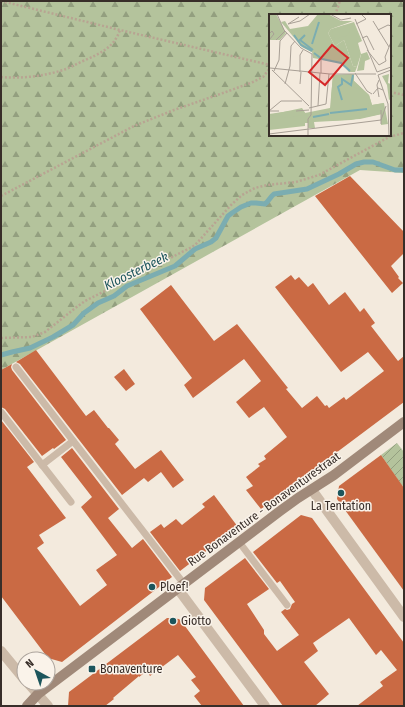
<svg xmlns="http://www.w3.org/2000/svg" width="405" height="707" font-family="'Fira Sans Condensed',sans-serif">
	<defs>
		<pattern id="forest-firs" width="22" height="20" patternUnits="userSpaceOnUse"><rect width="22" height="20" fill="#b4c39c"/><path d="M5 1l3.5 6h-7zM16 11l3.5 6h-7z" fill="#939f7f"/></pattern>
		<pattern id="garden-furrows" width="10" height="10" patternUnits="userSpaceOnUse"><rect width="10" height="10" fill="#b4c39c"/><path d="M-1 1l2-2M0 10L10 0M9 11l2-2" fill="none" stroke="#939f7f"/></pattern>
	</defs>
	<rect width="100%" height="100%" fill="#f3eadd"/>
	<path fill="url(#forest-firs)" fill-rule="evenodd" d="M1,1H404V173L360,170L1,370ZM270,15H390V135H270Z"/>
	<path fill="url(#garden-furrows)" d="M397,443L404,452V485L402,486L381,455Z"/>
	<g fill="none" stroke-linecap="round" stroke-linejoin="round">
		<path stroke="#7badb1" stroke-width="5" d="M1,355L12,352L30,348L53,337L73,325L84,313L98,303L114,296L127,286L175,266L195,249L211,242L216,238L228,216L232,213L241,207L251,203H256L265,204C269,201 270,197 274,194L307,189L339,174L356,164L364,162H373L395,170H404"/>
	</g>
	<g fill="#ca6a44">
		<path d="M350,176L404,232V253L391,266L399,277L398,278L403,283L392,293L315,196Z"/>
		<path d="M291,275L295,280L299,277L308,287L313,283L329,305L345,292L360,312L364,308L375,323L371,326L398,361L404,356V402L261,509L246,490L253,486L246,477L260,466L258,464L266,459L264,456L287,437L264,407L249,418L236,402L261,381L244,359L193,398L184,385L192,378L140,309L171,285L214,341L237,324L288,388L286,389L302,408L317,396L325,406L327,405L329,408L344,397L346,400L384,371L368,352L341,372L275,287Z"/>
		<path d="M36,350L86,416L94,410L108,428H109L119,440L115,444L135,469L161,450L184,480L173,488L161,472L148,482L144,478L122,495L20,364L16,362Z"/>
		<path d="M12,364L11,367L12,370L66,440L54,449L53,448L42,456L5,409L1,407V370Z"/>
		<path d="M124,369L135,384L126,391L114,377Z"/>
		<path d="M1,420L34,462L27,467L66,518L39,535L44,543L37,548L80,606L107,585L96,570L117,555L81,507L92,497L61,457L72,448L119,509L108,518L132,548L143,539L172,577L62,662L48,658L1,596Z"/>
		<path d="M381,455L404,488V591L337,499L339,486Z"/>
		<path d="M214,495L238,527L180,571L150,532L161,524L164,528L176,519L182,525L205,507L202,504Z"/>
		<path d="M301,515L312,518L404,643V706H357L383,686L380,682L397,670L381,650L376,655L349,618L313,643L318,651L304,662L329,694L315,706H283L204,600L205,588L245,558L269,589L247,604L264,630V634L277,651L299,635L281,612L285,609L287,610L290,609L292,604L295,602L280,581L277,583L253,552Z"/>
		<path d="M167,618L179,619L182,622L244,706H202L194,696L200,691L191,680L196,677L178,655L150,676L147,671L139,677V676L113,698L114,699L105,706H68L69,692Z"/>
	</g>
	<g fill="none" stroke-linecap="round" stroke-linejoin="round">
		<g stroke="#b8a492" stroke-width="2.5" stroke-dasharray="2 2" stroke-linecap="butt">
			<path d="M1,1L120,30L270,65"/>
			<path d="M335,15L340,1"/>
			<path d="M1,77C21,79 44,76 63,70C70,68 76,64 83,61C99,54 114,48 120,30"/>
			<path d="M390,92L404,95"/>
			<path d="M1,196L134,126L174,110L226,92L253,82L263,77L270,68"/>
			<path d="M1,338L32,337L45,332L78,306L85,301L192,247L197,243L231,205L242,195L255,188L267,185L296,182L319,175L389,137L404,133"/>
		</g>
		<g stroke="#ccbaa8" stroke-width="7">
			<path d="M16,367L184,584"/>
			<path d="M1,412L71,502"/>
			<path d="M42,465L73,441"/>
			<path d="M239,542L287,605"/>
		</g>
		<g stroke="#ccbaa8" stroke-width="10">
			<path d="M312,490L404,617"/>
			<path d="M178,589L265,706"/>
			<path d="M1,651L24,679"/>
			<path d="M28,683L48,706"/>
		</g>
		<path stroke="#a08979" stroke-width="10" d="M27,706L38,694L280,511L298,498L334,475L404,422"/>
	</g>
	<g fill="#1c555c" stroke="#faf3ea" stroke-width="1.5">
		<circle cx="341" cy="493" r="4"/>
		<circle cx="152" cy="587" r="4"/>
		<circle cx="173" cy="621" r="4"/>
		<rect x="88" y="665" width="8" height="8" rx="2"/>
	</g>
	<g text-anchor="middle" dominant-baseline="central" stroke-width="3" stroke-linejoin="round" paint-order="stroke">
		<g font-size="12" fill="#382e29" stroke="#faf3ea" text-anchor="start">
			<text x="341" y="506" text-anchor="middle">La Tentation</text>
			<text x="160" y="587">Ploef!</text>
			<text x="181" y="621">Giotto</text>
			<text x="100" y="669">Bonaventure</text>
		</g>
		<g font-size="12" fill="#382e29" stroke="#faf3ea">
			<text transform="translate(264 509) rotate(-36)">Rue Bonaventure - Bonaventurestraat</text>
		</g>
		<g font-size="13" font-style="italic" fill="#1c555c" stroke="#faf3ea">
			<text transform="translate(136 271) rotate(-26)">Kloosterbeek</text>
		</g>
	</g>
	<g transform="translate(269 14)">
		<rect width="122" height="122" fill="#f3eadd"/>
		<path d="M85,8L93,27L89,29L92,40L88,53L84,52L75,26L66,32L59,19L62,15ZM85,60V67L100,81L103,91L115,89L119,110L112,111V100L82,106L45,108L46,114H39V109H36V112L0,116V100L21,97V102L61,94L64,61Z" fill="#b4c39c"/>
		<path d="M49,0H59L72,7H84L62,15L59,19L66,32L75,26L84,52L88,53L86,58H80L72,49L44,44L43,38L33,33L12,8L16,7L21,15L39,12ZM85,60V67L100,81L103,91L115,89L113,100L91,105L60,107V100H75L99,96L100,87L94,77L75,69L74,73L79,79L77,84H74L71,80L63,86L62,84L64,61ZM33,94L37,100L20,104L0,101Z" fill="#b4c39c"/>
		<path d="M0,0H7L17,19L11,26H0ZM98,38L101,45L96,47L95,56L88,57L92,40ZM120,60L119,69L122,70V85L120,86L118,71L113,62Z" fill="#b4c39c"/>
		<path d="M69.5 17a5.5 5.5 0 1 1 11 0a5.5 5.5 0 1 1-11 0ZM63 20a5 5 0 1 1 10 0a5 5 0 1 1-10 0Z" fill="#b4c39c"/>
		<path fill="none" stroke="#7badb1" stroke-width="2" d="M25,21L32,31L43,37M36,21L31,26L44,36M43,30L50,8M45,39L53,45L72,49L81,57M73,86L69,73L73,70V65L82,71L84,61M61,99L98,95M44,103L60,100"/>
		<path fill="none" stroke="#a89f95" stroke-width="1" d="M8,0L15,16L32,34L43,40L42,101L39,105V122M61,0L72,6L82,4M30,3L19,10L31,7M86,5L108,58M31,7L41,0M104,7L120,33M87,10L97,5L92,0M109,16L119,11L122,12M0,20L3,17L5,20L0,26M93,24L98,22L105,36M7,26L16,17M98,36L110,51L117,47L116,43L122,28M1,54L61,60H107M3,56L40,92M5,57L10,46L11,27L18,19M31,58V41L34,36M108,58L122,53M52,59V45M86,59L98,77L103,80M109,61L119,90L120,122M109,61L122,56M16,70L21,52L22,32L26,27M31,70L32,58M104,80L109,74L114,76M110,83L108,71L110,66M49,92L51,59M40,94L57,90L60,60M10,97H0L12,87H33M27,97L40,96M112,106L117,92M112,110V96M0,120L112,106M88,122H105"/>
		<path fill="#d62828" fill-opacity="0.15" stroke="#d62828" stroke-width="2" d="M63,31L79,44L56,71L40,58Z"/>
		<rect width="122" height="122" fill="none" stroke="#382e29" stroke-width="2"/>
	</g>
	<rect width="405" height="707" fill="none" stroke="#382e29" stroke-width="4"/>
	<g transform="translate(36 671) rotate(320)"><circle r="19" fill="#faf3ea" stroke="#aca49d"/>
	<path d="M0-3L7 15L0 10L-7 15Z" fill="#1c555c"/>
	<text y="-6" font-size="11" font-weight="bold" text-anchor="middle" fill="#382e29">N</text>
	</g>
</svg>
